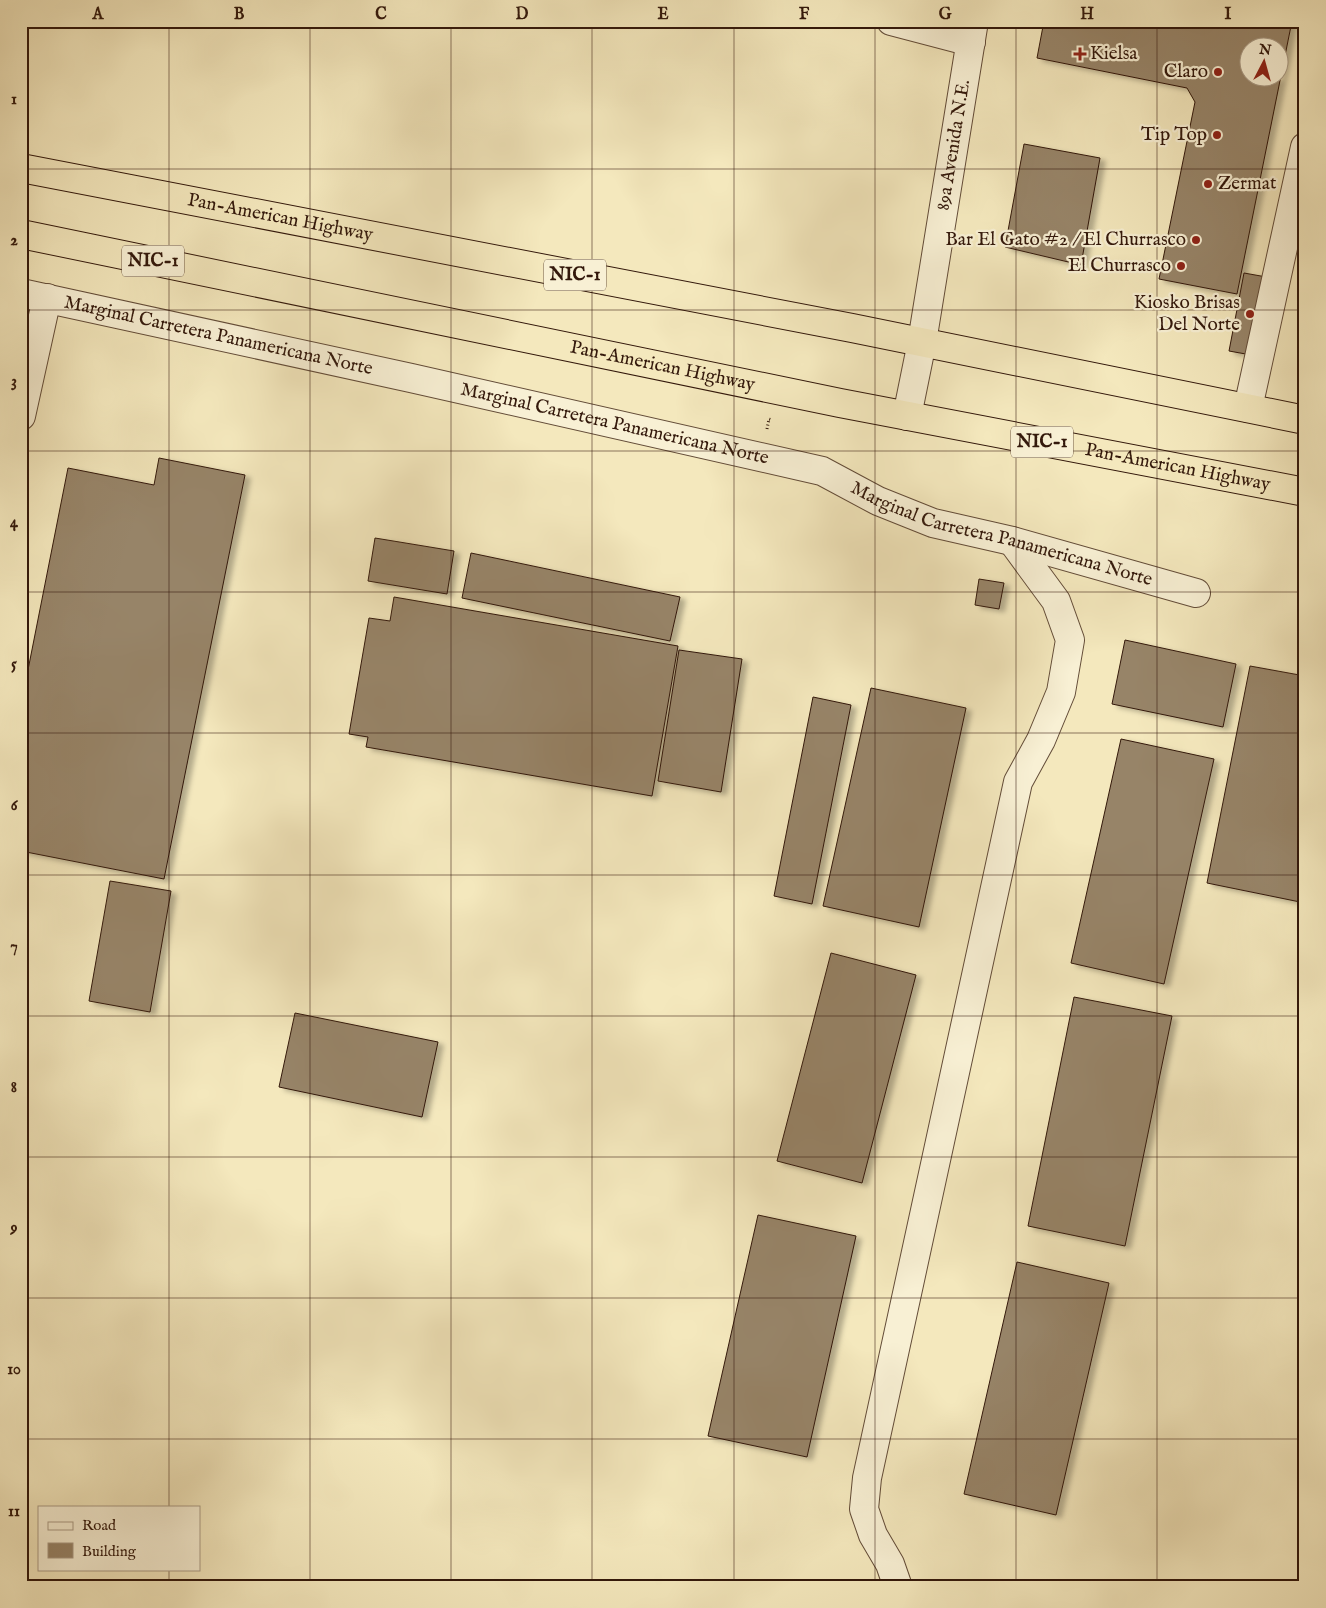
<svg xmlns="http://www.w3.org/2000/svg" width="1326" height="1608" font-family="'IM FELL English',serif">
	<defs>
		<filter id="shadow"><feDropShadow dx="5.5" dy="3" stdDeviation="2.5" flood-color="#0004"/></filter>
	</defs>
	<rect width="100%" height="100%" fill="#f4e8bd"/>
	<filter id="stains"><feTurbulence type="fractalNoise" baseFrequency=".004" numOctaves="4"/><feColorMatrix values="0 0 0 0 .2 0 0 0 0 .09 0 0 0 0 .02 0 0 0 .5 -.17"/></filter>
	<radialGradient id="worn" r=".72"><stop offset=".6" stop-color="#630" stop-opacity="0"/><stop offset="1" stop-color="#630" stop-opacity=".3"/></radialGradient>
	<g fill="#978468" stroke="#33180b" fill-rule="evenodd" filter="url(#shadow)">
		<path d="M1044,21H1292L1237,294L1159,279L1195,102L1187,88L1037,58ZM1248,48H1278V78H1248Z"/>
		<path d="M1024,144L1100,158L1081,265L1005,247Z"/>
		<path d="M1244,273L1272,278L1257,356L1229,351Z"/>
		<path d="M159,458L245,475L164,879L21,851V684L25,685L68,468L154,485Z"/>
		<path d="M375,538L454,551L447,594L368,581Z"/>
		<path d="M471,553L680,597L670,641L462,598Z"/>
		<path d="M979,579L1004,583L999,609L975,605Z"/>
		<path d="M394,597L678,646L652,796L366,747L368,737L349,734L369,618L390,621Z"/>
		<path d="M1125,640L1236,664L1223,727L1112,704Z"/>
		<path d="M679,650L742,659L721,792L658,781Z"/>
		<path d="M1250,666L1305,676V903L1207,883Z"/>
		<path d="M871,688L966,708L919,927L823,906Z"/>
		<path d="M813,697L851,705L812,904L774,896Z"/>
		<path d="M1121,739L1214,759L1164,984L1071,963Z"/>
		<path d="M110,881L171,891L150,1012L89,1001Z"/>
		<path d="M831,953L916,975L862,1183L777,1161Z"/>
		<path d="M1074,997L1172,1016L1125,1246L1028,1226Z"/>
		<path d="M295,1013L438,1042L422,1117L279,1087Z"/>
		<path d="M758,1215L856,1236L807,1457L708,1436Z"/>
		<path d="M1017,1262L1109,1283L1056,1515L964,1494Z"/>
	</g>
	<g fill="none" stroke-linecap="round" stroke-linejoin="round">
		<g stroke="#634c38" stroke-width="30">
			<g id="minor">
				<path d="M891,21L971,42"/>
				<path id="s1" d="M21,293L411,378L822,471L878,501L933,523L1012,541L1196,593"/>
				<path d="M1248,408L1305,147"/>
				<path d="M21,416L47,298"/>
				<path id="s2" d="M907,416L922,342L974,21"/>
				<path d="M898,1587L890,1564L873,1535L864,1509L867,1478L1018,782L1041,740L1061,692L1070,640L1056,601L1012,541"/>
			</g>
		</g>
		<g stroke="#33180b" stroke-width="30">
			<g id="highway">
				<path id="s3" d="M21,168L852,328L1305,420"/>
				<path id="s4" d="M21,234L840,403L1305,492"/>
			</g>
		</g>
		<path stroke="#33180b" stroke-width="3" stroke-dasharray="1 2.5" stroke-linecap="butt" d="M767,429L769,419L772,420"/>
		<use href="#minor" stroke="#f8f0d4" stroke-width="28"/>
		<use href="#highway" stroke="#f4e8bd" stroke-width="28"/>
	</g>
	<path fill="none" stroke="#33180b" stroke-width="1" stroke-opacity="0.55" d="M169,21V1507M310,21V1587M451,21V1587M592,21V1587M734,21V1587M875,21V1587M1016,21V1587M1157,21V1587M21,169H1305M21,310H1305M21,451H1305M21,592H1305M21,733H1305M21,875H1305M21,1016H1305M21,1157H1305M21,1298H1305M21,1439H1305M169,1569V1587"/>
	<g fill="#8f2418" stroke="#f8f0d4" stroke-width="2">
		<path d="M1077.5 46.5h5v5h5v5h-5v5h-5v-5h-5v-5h5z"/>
		<circle cx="1218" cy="72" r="5"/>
		<circle cx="1217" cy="135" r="5"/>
		<circle cx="1208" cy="184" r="5"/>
		<circle cx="1196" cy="240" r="5"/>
		<circle cx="1181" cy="266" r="5"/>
		<circle cx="1250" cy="314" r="5"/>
	</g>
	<g text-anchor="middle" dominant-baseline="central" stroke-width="4.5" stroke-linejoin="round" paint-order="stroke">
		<g fill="#f8f0d4" stroke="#6e5947" stroke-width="1">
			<rect x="122" y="245.5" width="62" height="31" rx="4"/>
			<rect x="544" y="259.5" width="62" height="31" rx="4"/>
			<rect x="1011" y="426.5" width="62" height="31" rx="4"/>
		</g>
		<g font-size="18" font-weight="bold" fill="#33180b">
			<text x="153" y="261">NIC-1</text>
			<text x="575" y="275">NIC-1</text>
			<text x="1042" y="442">NIC-1</text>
		</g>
		<g font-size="19" fill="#33180b" stroke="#f8f0d4" text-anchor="end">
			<text x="1090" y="54" text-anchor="start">Kielsa</text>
			<text x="1208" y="72">Claro</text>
			<text x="1207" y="135">Tip Top</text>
			<text x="1218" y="184" text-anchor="start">Zermat</text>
			<text x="1186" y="240">Bar El Gato #2 / El Churrasco</text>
			<text x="1171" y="266">El Churrasco</text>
			<text x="1240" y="303">Kiosko Brisas<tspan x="1240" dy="22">Del Norte</tspan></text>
		</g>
		<g font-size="19" fill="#33180b" stroke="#f8f0d4">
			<text stroke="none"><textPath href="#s2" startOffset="275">89a Avenida N.E.</textPath></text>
			<text stroke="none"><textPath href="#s3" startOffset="264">Pan-American Highway</textPath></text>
			<text stroke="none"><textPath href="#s1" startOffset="202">Marginal Carretera Panamericana Norte</textPath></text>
			<text stroke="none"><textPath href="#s4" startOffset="655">Pan-American Highway</textPath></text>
			<text stroke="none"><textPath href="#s1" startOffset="608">Marginal Carretera Panamericana Norte</textPath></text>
			<text stroke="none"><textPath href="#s4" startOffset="1180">Pan-American Highway</textPath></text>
			<text stroke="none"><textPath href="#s1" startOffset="1012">Marginal Carretera Panamericana Norte</textPath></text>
		</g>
	</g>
	<rect width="1326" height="1608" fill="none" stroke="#f4e8bd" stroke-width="55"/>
	<rect x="38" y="1506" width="162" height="65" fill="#f8f0d4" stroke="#a99a84"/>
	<rect x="48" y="1522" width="25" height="8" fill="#f8f0d4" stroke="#a99a84"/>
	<text x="82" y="1530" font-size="15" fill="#33180b">Road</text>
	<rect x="48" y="1543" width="25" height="15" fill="#978468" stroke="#a99a84"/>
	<text x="82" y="1556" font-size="15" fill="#33180b">Building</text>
	<g transform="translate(1264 62) rotate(6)"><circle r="24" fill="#f8f0d4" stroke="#a99a84"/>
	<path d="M0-4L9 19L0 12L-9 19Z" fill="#8f2418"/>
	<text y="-8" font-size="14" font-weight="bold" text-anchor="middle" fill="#33180b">N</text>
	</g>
	<rect x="28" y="28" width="1270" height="1552" fill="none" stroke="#33180b" stroke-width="2"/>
	<g font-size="16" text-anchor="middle" font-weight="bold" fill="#33180b">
		<text x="98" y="19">A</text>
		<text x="239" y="19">B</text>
		<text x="381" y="19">C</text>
		<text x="522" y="19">D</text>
		<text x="663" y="19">E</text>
		<text x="804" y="19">F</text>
		<text x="945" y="19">G</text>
		<text x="1087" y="19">H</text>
		<text x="1228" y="19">I</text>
		<text x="14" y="104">1</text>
		<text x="14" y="245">2</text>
		<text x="14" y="386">3</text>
		<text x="14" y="527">4</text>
		<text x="14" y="669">5</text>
		<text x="14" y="810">6</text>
		<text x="14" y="951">7</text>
		<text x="14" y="1092">8</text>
		<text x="14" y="1233">9</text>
		<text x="14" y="1374">10</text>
		<text x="14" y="1516">11</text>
	</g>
	<rect width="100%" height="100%" filter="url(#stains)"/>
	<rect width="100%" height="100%" fill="url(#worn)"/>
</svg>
